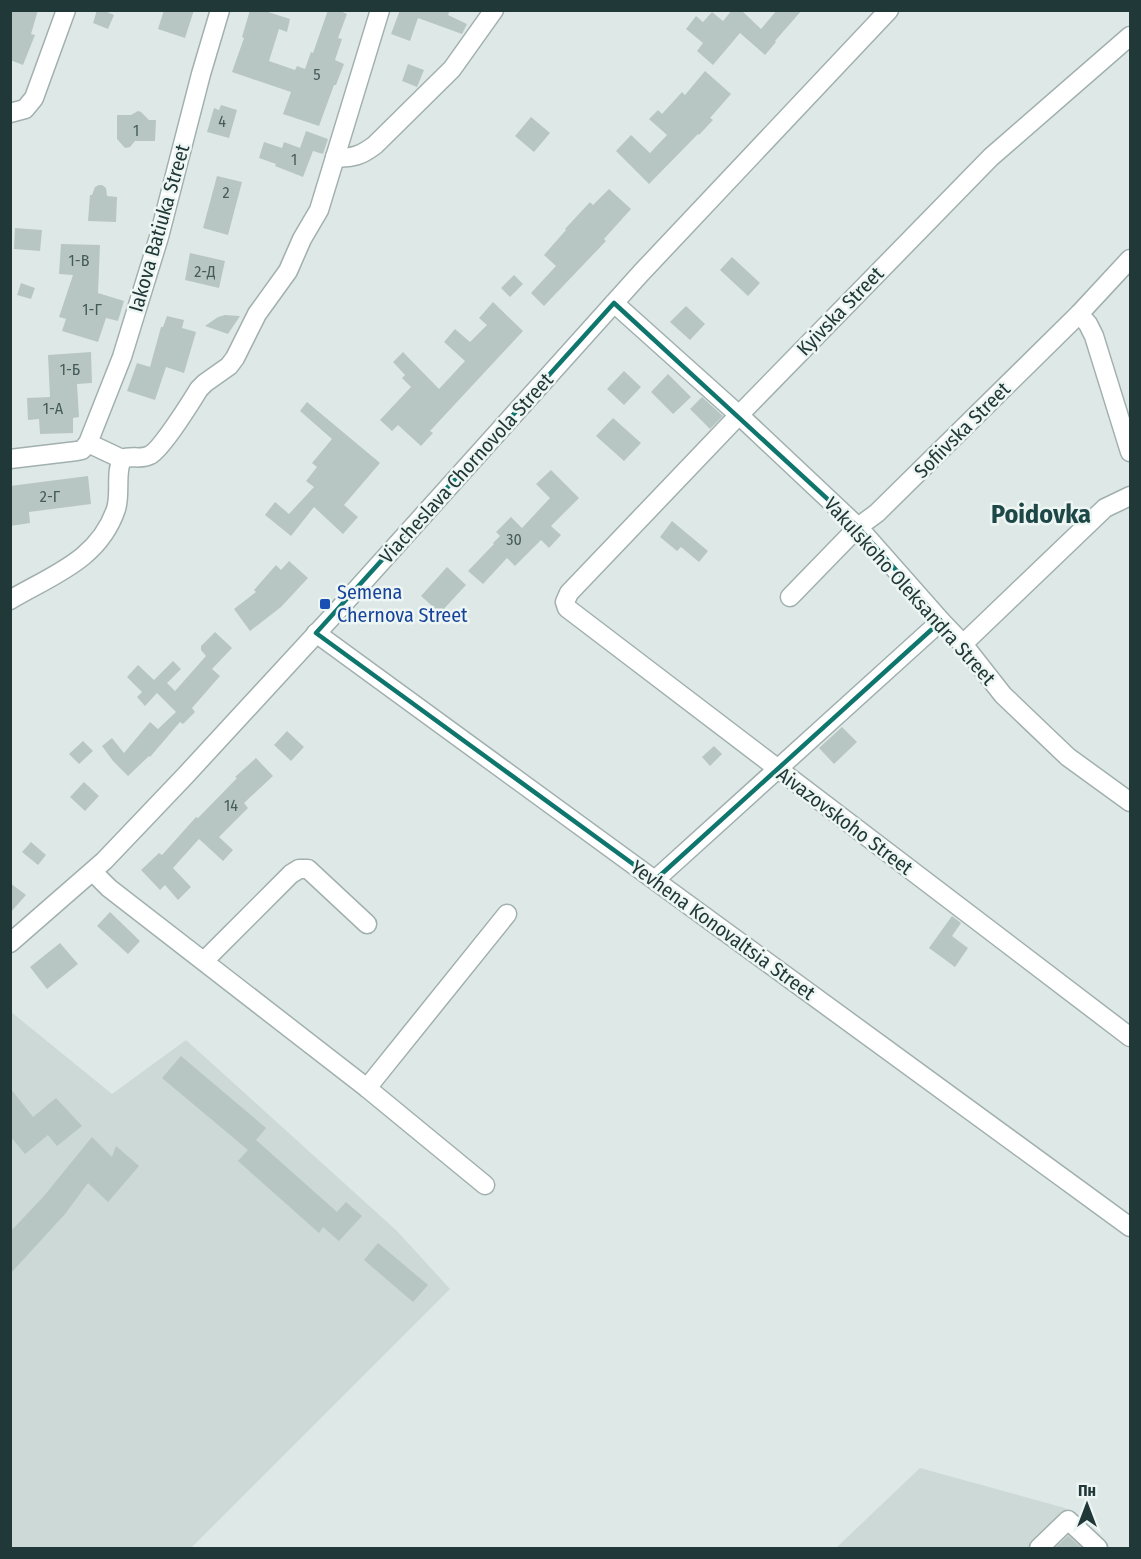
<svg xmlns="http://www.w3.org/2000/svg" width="1141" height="1559" font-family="'Fira Sans Condensed',sans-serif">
	<rect width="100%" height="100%" fill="#dee9e7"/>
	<g fill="#ccd9d6">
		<path d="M10,1011L112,1094L186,1040L397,1231L450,1289L191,1548H11Z"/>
		<path d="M920,1468L1065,1508L1108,1548H836Z"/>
	</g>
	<g fill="#b7c6c3">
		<path d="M12,10H38L31,34L35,35L23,65L10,60V17Z"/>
		<path d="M97,10H103L114,15L108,29L93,23Z"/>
		<path d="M164,10H194L185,38L158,29Z"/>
		<path d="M250,10H262L290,19L287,32L279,29L269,61L295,70L297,66L305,69L311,52L313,53L328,10H338L347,14L338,38L342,39L335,60L344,64L336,85H334L319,126L283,114L291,92L232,72L244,38L242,37Z"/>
		<path d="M400,10H450L448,15L467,24L462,34L418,18L410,41L391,34Z"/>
		<path d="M732,10H741L761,29L777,10H802L775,41L776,42L765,55L740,33L713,65L697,51L703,43L686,29L696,16L703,22L712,12L723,21Z"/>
		<path d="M408,64L424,70L417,87L402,81Z"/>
		<path d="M705,71L731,94L710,118L713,120L699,135L698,134L649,184L616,151L631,135L650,153L667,135L649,119L658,110L662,114L682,92L685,95Z"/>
		<path d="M221,105L237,110L229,138L207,132L214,108L219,110Z"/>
		<path d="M138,111L141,112L149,120H156L155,141H135L130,147L125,148L117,139V115H131Z"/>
		<path d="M531,117L550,133L534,152L515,136Z"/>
		<path d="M306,131L328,139L323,154L313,151L303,177L275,166L276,164L259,158L264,142L282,148L284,142L300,148Z"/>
		<path d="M217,176L242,182L228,235L203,228Z"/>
		<path d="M99,185H102L106,188L107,196L117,197L116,222L88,221L90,195H92L95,187Z"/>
		<path d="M609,189L631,209L604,239L606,241L544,306L531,293L556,266L544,255L566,230L565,229L590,202L593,205Z"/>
		<path d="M15,228L42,230L40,251L14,249Z"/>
		<path d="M61,244L100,245L98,293L124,301L118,321L106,318L98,342L62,331L66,319L59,317L73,275L59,274Z"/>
		<path d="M190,253L225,261L219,288L185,280Z"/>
		<path d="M732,257L760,283L748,296L720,270Z"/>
		<path d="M514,275L523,284L510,297L501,288Z"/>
		<path d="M21,283L35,288L31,299L17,295Z"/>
		<path d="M493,302L523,331L430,431L433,433L421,446L398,425L392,431L380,420L411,387L402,378L405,375L393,362L403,352L439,389L465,361L444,342L455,329L470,342L487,325L479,318Z"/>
		<path d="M686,306L705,324L690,340L670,322Z"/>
		<path d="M225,315L240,316L228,334L205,326L218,317Z"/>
		<path d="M167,316L184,320L182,328L196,332L184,373L166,367L155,400L127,391L137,363L150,367L161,327H163Z"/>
		<path d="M91,352L92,383L77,384L79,417L73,418V433L40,434L39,419L28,420L27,398L50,397L48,355Z"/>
		<path d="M624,371L641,387L624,405L607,389Z"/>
		<path d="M668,374L691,397L673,414L651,392Z"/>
		<path d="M702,397L723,416L710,429L690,409Z"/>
		<path d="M307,402L380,463L344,505L358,517L343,534L314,507L291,536L265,515L275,502L289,514L314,487L306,481L317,467L312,463L332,439L300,411Z"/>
		<path d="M613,418L641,443L624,461L596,436Z"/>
		<path d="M551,470L579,498L551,526L561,535L549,548L541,540L515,566L507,558L483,584L468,571L494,544L493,543L500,536L496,532L511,517L522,528L550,498L536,484Z"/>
		<path d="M88,476L91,504L29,512L30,523L10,526V486Z"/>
		<path d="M672,521L708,551L699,562L681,547L677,551L660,537Z"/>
		<path d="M289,561L308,578L281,607L250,631L234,609L256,592L254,590L276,565L281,570Z"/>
		<path d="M447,567L466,585L440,613L421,596Z"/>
		<path d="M215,632L232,648L212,669L220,676L192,708L195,712L183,724L180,722L150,757L149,756L128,776L113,761L102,746L112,738L124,753L150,722L158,729L176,712L157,693L145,706L137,697L142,692L127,677L138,665L154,680L173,661L181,669L167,683L175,691L206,656L201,650V646Z"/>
		<path d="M842,727L857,742L834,764L819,748Z"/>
		<path d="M287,731L304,747L291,761L274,745Z"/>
		<path d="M83,741L93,751L79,764L69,754Z"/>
		<path d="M714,746L722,754L710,766L702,757Z"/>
		<path d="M256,758L273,776L244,803L248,808L219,837L233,850L223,861L199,839L173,868L191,887L178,900L165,885L160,890L141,870L159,853L162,855L196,817L198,818L237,778L235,777Z"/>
		<path d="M84,782L99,796L85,811L70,797Z"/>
		<path d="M31,842L46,855L38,865L22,852Z"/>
		<path d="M10,883L26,895L10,913Z"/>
		<path d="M110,912L140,941L128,954L97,926Z"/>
		<path d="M952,916L961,923L952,936L968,948L955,967L929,948Z"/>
		<path d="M60,943L78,964L47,989L30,967Z"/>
		<path d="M181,1056L266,1128L256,1140L337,1212L346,1202L362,1216L339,1241L323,1227L319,1233L238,1161L248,1150L162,1078Z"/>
		<path d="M10,1088L33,1117L56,1098L82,1126L57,1146L48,1135L25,1154L10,1136Z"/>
		<path d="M92,1137L112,1157L116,1146L139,1166L108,1202L88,1183L65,1214L10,1274V1232L44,1196Z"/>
		<path d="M378,1243L428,1285L413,1302L364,1260Z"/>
		<path d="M1068,1536L1082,1548H1055Z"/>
	</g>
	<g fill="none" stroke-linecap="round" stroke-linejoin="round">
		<g stroke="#a1b0af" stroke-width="21">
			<g id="minor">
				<path d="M1130,36L991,157L739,415L569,593L565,602L567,608L1130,1037"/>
				<path d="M10,113L25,109L34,98L66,10"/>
				<path d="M335,157C352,159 362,155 375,145L452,69L494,10"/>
				<path d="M614,303L739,415L858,527L941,621L963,644L1003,695L1068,757L1130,802"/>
				<path d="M1079,314L1088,324L1094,336L1130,452"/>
				<path d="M88,443L122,459C132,455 141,460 150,455C161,450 191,402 199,389L205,383L229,366L235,358L257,314L288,271L302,239L319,210L380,10"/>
				<path d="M10,459L77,451L82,450L88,443L122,357L159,237L201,74L220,10"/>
				<path d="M790,597L858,527L877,513L1079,314L1130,259"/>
				<path d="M10,600C52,575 99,560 116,509C121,493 115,473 122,459"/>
				<path d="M316,633L1130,1227"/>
				<path d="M963,644L1105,508L1130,496"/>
				<path d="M93,872L109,888L367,1088L485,1185"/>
				<path d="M655,880L941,621"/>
				<path d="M10,943L104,861L185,776L339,609L641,273L889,10"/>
				<path d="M204,961L291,874L299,869H308L367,924"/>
				<path d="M367,1088L507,914"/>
				<path d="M1039,1548L1068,1520L1098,1548"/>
			</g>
		</g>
		<use href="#minor" stroke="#fff" stroke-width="18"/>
	</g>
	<path fill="none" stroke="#0f766e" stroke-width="4.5" stroke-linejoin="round" d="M614,303L858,527L941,621L655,880L316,633Z"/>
	<rect fill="#1a4fb4" stroke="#eef6f4" stroke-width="2" x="319" y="598" width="12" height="12" rx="3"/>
	<g text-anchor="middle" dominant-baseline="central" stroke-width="5" stroke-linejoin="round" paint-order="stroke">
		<g font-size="16" fill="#465c5a">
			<text x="317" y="74">5</text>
			<text x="222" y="121">4</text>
			<text x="136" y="130">1</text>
			<text x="294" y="159">1</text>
			<text x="226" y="192">2</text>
			<text x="79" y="260">1-В</text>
			<text x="205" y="271">2-Д</text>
			<text x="92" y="309">1-Г</text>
			<text x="70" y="369">1-Б</text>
			<text x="53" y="408">1-А</text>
			<text x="50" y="496">2-Г</text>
			<text x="514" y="539">30</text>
			<text x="231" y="805">14</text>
		</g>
		<g font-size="20" fill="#203837" stroke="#eef6f4">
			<text transform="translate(159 228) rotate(-74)">Iakova Batiuka Street</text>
			<text transform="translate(840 311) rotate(-46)">Kyivska Street</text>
			<text transform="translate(962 430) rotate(-45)">Sofiivska Street</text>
			<text transform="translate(466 468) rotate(-48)">Viacheslava Chornovola Street</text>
			<text transform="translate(910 591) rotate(48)">Vakulskoho Oleksandra Street</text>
			<text transform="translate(845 821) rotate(37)">Aivazovskoho Street</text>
			<text transform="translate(723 930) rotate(36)">Yevhena Konovaltsia Street</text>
		</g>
		<g font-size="20" fill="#164399" stroke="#eef6f4" text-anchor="start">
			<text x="337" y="592">Semena<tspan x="337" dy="23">Chernova Street</tspan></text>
		</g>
		<g font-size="26" font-weight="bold" fill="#1e4848" stroke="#eef6f4">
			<text x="1041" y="514">Poidovka</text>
		</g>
	</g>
	<rect width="1141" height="1559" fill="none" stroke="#203837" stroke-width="24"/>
	<g transform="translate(1087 1505)" stroke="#eef6f4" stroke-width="4.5" paint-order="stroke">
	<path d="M0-4.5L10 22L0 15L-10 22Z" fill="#203837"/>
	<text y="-9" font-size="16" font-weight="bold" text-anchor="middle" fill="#203837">Пн</text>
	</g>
</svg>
